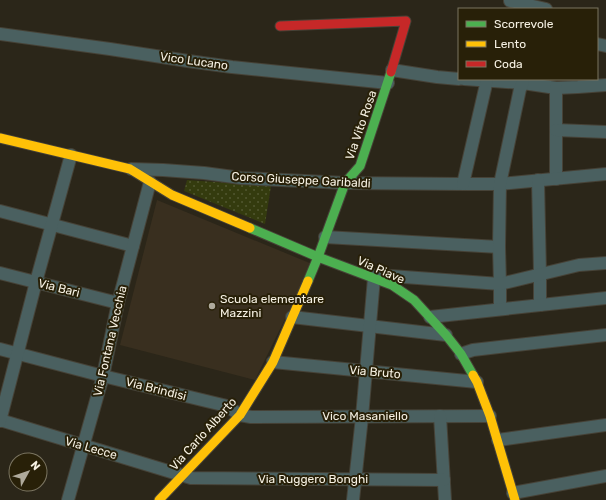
<svg xmlns="http://www.w3.org/2000/svg" width="606" height="500" font-family="Rubik,sans-serif">
	<defs>
		<pattern id="park-dots" width="8" height="8" patternUnits="userSpaceOnUse"><rect width="8" height="8" fill="#343b0e"/><path d="M2 2h.1M6 6h.1" fill="none" stroke="#525831" stroke-width="1.8" stroke-linecap="round"/></pattern>
	</defs>
	<rect width="100%" height="100%" fill="#2b2619"/>
	<path fill="#392f1f" d="M157,200L312,264L255,380L120,345Z"/>
	<path fill="url(#park-dots)" d="M187,180L271,186L265,224L184,191Z"/>
	<g fill="none" stroke-linecap="round" stroke-linejoin="round">
		<g stroke="#464237" stroke-width="14">
			<g id="street">
				<path d="M510,1L546,9"/>
				<path d="M0,34L110,49L188,61L232,67L388,83"/>
				<path d="M597,44L606,46"/>
				<path d="M392,70L437,77L459,79"/>
				<path d="M464,79L523,83L556,88L578,87L606,85"/>
				<path d="M556,88V179"/>
				<path d="M556,130L606,132"/>
				<path d="M131,169L163,170L204,173L241,178L345,183L463,184H500L606,174"/>
				<path d="M538,180L540,274V305"/>
				<path d="M463,184L487,80"/>
				<path d="M0,211L133,246"/>
				<path d="M325,237L499,247"/>
				<path d="M0,273L118,303"/>
				<path d="M500,309V284L499,247L500,184L520,89L523,83"/>
				<path d="M292,317L446,335"/>
				<path d="M430,317L606,298"/>
				<path d="M0,349L103,376L227,406L240,415L251,417L490,416"/>
				<path d="M461,354L473,350L606,335"/>
				<path d="M273,362L477,382"/>
				<path d="M440,416L445,500"/>
				<path d="M0,420L191,478L444,480"/>
				<path d="M0,421L36,282L71,155"/>
				<path d="M498,440L606,425"/>
				<path d="M513,493L606,476"/>
				<path d="M68,500L103,376L118,303L150,182"/>
				<path d="M353,500L362,417L374,278L377,275L500,284L579,265L606,263"/>
			</g>
		</g>
		<g stroke="#464237" stroke-width="11">
			<g id="fast">
				<path d="M250,228L318,257L392,285L414,300L446,335L461,354L473,375"/>
				<path d="M308,281L318,257L345,183L360,166L391,72"/>
			</g>
		</g>
		<g stroke="#464237" stroke-width="11">
			<g id="slow">
				<path d="M0,138L130,169L172,195L250,228"/>
				<path d="M473,375L477,382L490,416L515,500"/>
				<path d="M159,500L240,415L273,362L308,281"/>
			</g>
		</g>
		<g stroke="#464237" stroke-width="11">
			<path id="jam" d="M280,26L406,21L391,72"/>
		</g>
		<use href="#street" stroke="#4a6060" stroke-width="12"/>
		<use href="#fast" stroke="#4caf50" stroke-width="9"/>
		<use href="#slow" stroke="#ffc107" stroke-width="9"/>
		<use href="#jam" stroke="#c62828" stroke-width="9"/>
	</g>
	<circle fill="#afaa9c" stroke="#282008" stroke-width="1.5" cx="212" cy="306" r="4"/>
	<g text-anchor="middle" dominant-baseline="central" stroke-width="4" stroke-linejoin="round" paint-order="stroke">
		<g font-size="12" fill="#f6f1e3" stroke="#282008">
			<text transform="translate(194 61) rotate(8)">Vico Lucano</text>
			<text transform="translate(361 125) rotate(-71)">Via Vito Rosa</text>
			<text transform="translate(301 180) rotate(3)">Corso Giuseppe Garibaldi</text>
			<text transform="translate(381 270) rotate(24)">Via Piave</text>
			<text transform="translate(59 288) rotate(14)">Via Bari</text>
			<text transform="translate(110 341) rotate(-77)">Via Fontana Vecchia</text>
			<text transform="translate(375 372) rotate(5)">Via Bruto</text>
			<text transform="translate(156 389) rotate(14)">Via Brindisi</text>
			<text x="365" y="416">Vico Masaniello</text>
			<text transform="translate(203 434) rotate(-48)">Via Carlo Alberto</text>
			<text transform="translate(91 448) rotate(16)">Via Lecce</text>
			<text x="313" y="479">Via Ruggero Bonghi</text>
		</g>
		<g font-size="12" fill="#f6f1e3" stroke="#282008" text-anchor="start">
			<text x="220" y="299">Scuola elementare<tspan x="220" dy="14">Mazzini</tspan></text>
		</g>
	</g>
	<rect x="458" y="8" width="140" height="72" fill="#282008" stroke="#7a7460"/>
	<rect x="466" y="21" width="20" height="6" fill="#4caf50" stroke="#7a7460"/>
	<text x="494" y="28" font-size="12" fill="#f6f1e3">Scorrevole</text>
	<rect x="466" y="41" width="20" height="6" fill="#ffc107" stroke="#7a7460"/>
	<text x="494" y="48" font-size="12" fill="#f6f1e3">Lento</text>
	<rect x="466" y="61" width="20" height="6" fill="#c62828" stroke="#7a7460"/>
	<text x="494" y="68" font-size="12" fill="#f6f1e3">Coda</text>
	<g transform="translate(28 472) rotate(50)"><circle r="19" fill="#282008" stroke="#7a7460"/>
	<path d="M0-3L7 15L0 10L-7 15Z" fill="#afaa9c"/>
	<text y="-6" font-size="11" font-weight="bold" text-anchor="middle" fill="#f6f1e3">N</text>
	</g>
</svg>
